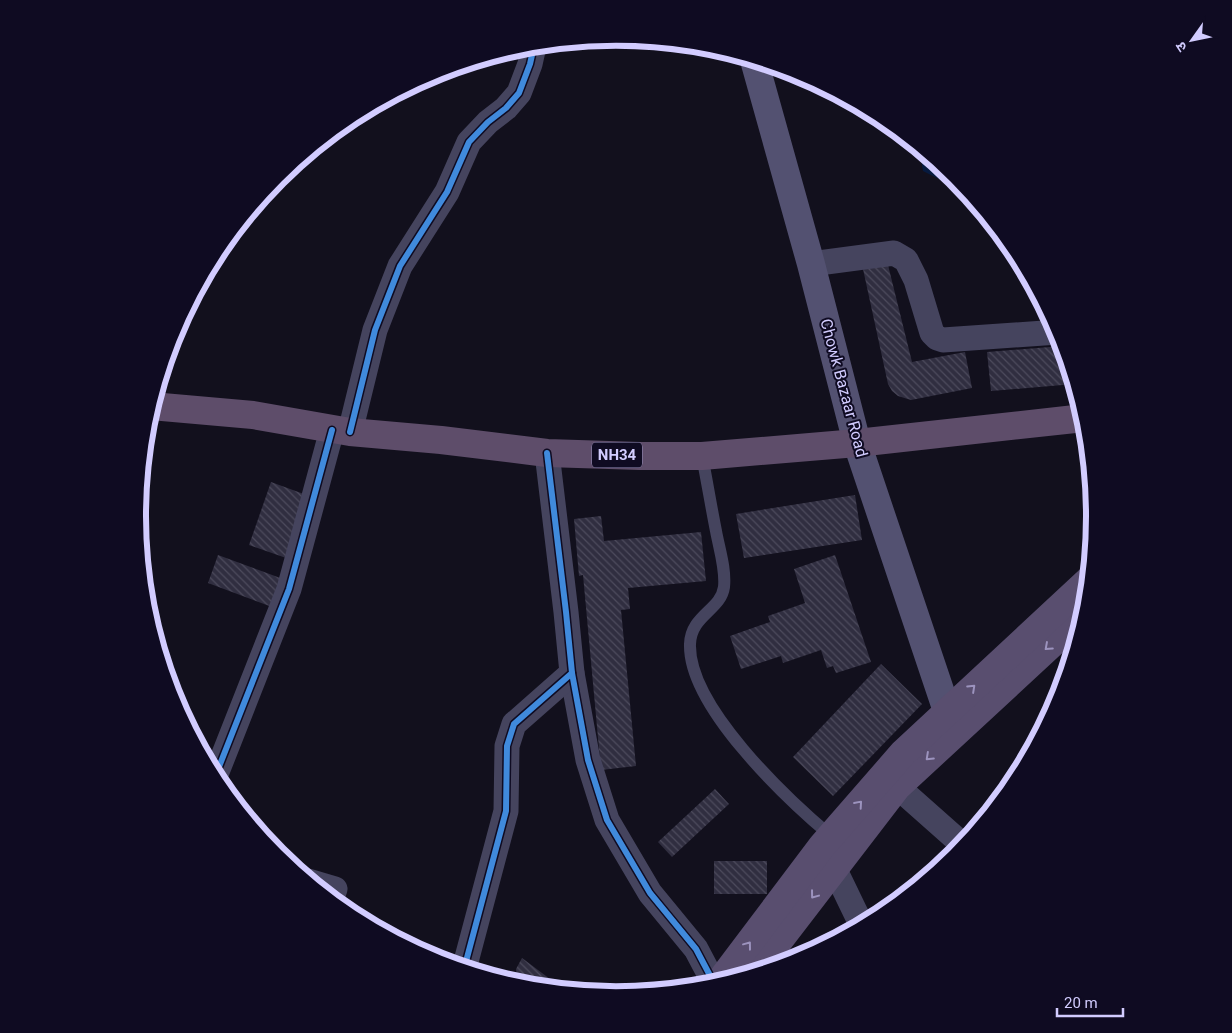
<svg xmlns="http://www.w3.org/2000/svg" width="1232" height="1033" font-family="Roboto,'Noto Sans Devanagari',sans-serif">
	<defs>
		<pattern id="building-back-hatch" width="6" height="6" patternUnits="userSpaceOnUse" patternTransform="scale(1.25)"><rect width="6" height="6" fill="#302e40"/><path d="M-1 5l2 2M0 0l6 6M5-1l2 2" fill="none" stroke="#4d4b5d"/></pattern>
	</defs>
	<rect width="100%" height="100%" fill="#12101d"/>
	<path fill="#061a3f" d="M919,149L955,178L962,186L951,185L923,171Z"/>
	<g fill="url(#building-back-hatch)">
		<path d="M888,265L912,362L965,352L972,388L911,400L898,396L892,391L888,384L863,269Z"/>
		<path d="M1062,346L1063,356H1066L1074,384L991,391L987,352Z"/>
		<path d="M271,482L312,497L289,559L249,545Z"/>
		<path d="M855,495L862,540L744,558L736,514Z"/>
		<path d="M601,516L604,541L701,532L706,581L628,588L630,609L621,610L636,766L601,770L583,575L579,576L574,519Z"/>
		<path d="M218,555L283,579L272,607L208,583Z"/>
		<path d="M835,555L871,662L836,673L833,666L827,668L821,650L783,663L781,656L741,669L730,636L770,622L768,616L805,603L794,569Z"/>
		<path d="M881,664L922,704L833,796L793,757Z"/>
		<path d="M715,789L729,804L672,857L658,842Z"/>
		<rect x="714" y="861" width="53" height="33"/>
		<path d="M522,958L566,991L518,985L516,969Z"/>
	</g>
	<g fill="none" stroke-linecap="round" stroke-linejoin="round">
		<path stroke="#45445e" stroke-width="12" d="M702,456C707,481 711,506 716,531C719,548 726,569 724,587C721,610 691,615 690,644C688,706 786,798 831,836"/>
		<g stroke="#45445e" stroke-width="25">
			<path d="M811,264L894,253L906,260L916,280L932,333L937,338L943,340L1058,332"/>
			<path d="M350,432L375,330L400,266L447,192L469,142L488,122L506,108L519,93L530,64L534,46"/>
			<path d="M572,673L588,760L607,820L650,893L696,949L715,985"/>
			<path d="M884,775L963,845"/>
			<path d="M215,777L289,589L332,430"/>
			<path d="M819,858L834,868L862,926"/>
			<path d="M308,881L335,889L331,900"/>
			<path d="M464,969L506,811L507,746L514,724L572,673L566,612L547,453"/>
		</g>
		<path stroke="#535171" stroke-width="28" d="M754,60L811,264L857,443L947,711"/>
		<g stroke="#594e6f" stroke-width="28">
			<path d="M755,972L897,787L1084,614"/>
			<path d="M718,984L822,846L903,753L1089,580"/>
		</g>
		<path stroke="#5e4d6a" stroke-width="28" d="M151,406L253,415L350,432L441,440L547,453L640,456H702L857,443L1084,418"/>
		<g stroke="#0f0b22" stroke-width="9">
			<g id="cycleway">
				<path d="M350,432L375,330L400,266L447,192L469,142L488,122L506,108L519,93L530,64L534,46"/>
				<path d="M572,673L588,760L607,820L650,893L696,949L715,985"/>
				<path d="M215,777L289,589L332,430"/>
				<path d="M464,969L506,811L507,746L514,724L572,673L566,612L547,453"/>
			</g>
		</g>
		<use href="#cycleway" stroke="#408adc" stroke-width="6"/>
	</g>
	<defs><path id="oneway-chevron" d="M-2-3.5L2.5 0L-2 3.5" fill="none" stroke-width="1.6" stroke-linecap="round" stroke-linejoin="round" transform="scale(1.25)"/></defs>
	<g stroke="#9c93be">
		<use href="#oneway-chevron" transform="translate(1048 647) rotate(138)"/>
		<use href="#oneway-chevron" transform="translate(972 688) rotate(-43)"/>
		<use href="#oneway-chevron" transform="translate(929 757) rotate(137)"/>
		<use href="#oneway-chevron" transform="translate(859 804) rotate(-49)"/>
		<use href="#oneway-chevron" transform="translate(814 895) rotate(127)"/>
		<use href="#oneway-chevron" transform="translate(748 945) rotate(-53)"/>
	</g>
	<g text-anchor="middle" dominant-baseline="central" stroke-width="4" stroke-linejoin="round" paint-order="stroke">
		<rect fill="#0f0b22" stroke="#9892bd" stroke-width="1" x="592" y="442.5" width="50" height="25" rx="4"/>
		<g font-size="15" font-weight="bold" fill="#d2ccff">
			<text x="617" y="455">NH34</text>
		</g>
		<g font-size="16" fill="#d2ccff" stroke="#0f0b22">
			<text transform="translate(844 388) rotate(75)">Chowk Bazaar Road</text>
		</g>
	</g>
	<path d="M0 0H1232V1033H0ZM146 516a470 470 0 1 1 940 0a470 470 0 1 1-940 0Z" fill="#0f0b22" fill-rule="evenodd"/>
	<path fill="none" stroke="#d2ccff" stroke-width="6" d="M146 516a470 470 0 1 1 940 0a470 470 0 1 1-940 0Z"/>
	<g transform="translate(1192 40) rotate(237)" stroke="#0f0b22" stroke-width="4" paint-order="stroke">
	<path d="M0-4L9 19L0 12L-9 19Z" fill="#d2ccff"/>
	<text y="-8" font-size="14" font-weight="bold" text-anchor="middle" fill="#d2ccff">उ</text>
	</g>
	<path d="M1057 1008v8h66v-8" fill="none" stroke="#d2ccff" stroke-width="2.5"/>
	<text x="1064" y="1008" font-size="15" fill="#d2ccff" stroke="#0f0b22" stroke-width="4" paint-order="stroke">20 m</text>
</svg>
